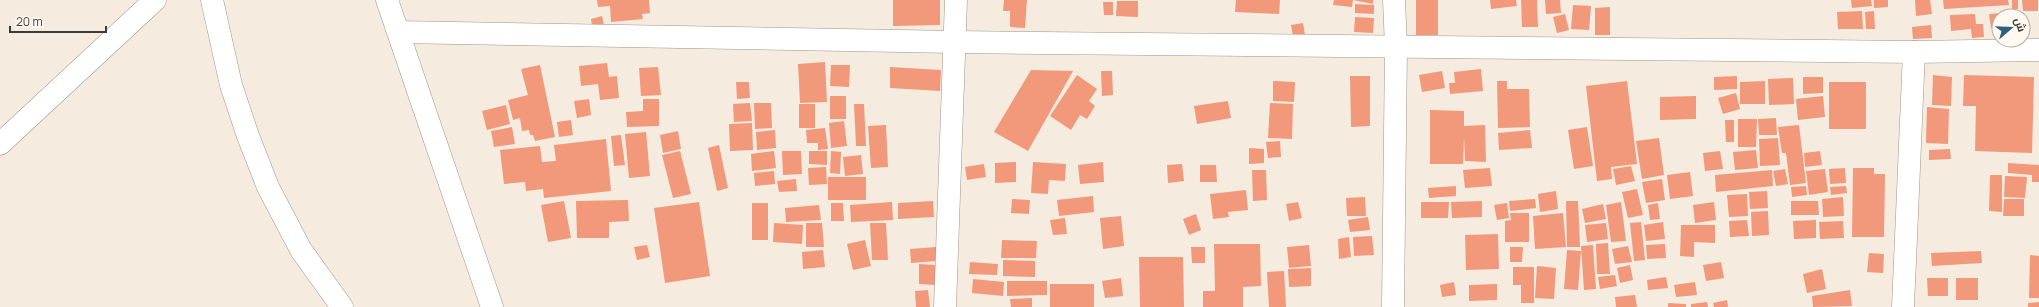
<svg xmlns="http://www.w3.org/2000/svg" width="2039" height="307" font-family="Manrope,Cairo,sans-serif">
	<rect width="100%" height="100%" fill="#f5ebde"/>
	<g fill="#f2987b">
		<path d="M597,0H649L650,13L642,14L643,19L611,22L610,6L598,7Z"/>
		<path d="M893,0H940V25L893,26Z"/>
		<path d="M1004,0H1027L1025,28L1010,27V11H1003Z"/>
		<path d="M1236,0H1280L1279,14L1235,12Z"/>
		<path d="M1334,0H1353L1352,7L1333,5Z"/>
		<path d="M1353,0H1373V4Z"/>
		<rect x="1416" y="0" width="22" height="35"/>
		<path d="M1490,0H1516L1517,6L1491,9Z"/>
		<path d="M1521,0H1537L1538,27H1522Z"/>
		<path d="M1545,0H1560L1561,13L1546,14Z"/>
		<path d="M1851,0H1871L1872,6L1852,8Z"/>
		<path d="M1874,0H1888V7L1874,8Z"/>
		<path d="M1915,0H1930L1932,14L1916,16Z"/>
		<path d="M1943,0H2008L2009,5L1944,9Z"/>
		<rect x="2012" y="0" width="6" height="9"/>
		<path d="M2022,0H2038V11H2023Z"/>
		<path d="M1117,1H1138V17L1116,16Z"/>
		<path d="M1103,2H1113V15H1104Z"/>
		<path d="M1355,4L1374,5V14L1355,13Z"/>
		<path d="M1573,5L1591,6L1589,30L1571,29Z"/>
		<path d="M1610,7V35H1595V8Z"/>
		<path d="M1862,11L1863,29H1838L1837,12Z"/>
		<path d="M1874,11L1875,29H1866L1865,12Z"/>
		<path d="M2016,12V16H1999V27L1991,28L1989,14Z"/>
		<path d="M1565,14L1569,30L1557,33L1553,17Z"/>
		<path d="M1975,14L1976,24H1983L1984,37L1972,38L1971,29L1951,31L1950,15Z"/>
		<path d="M602,16L605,30L593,33L591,19Z"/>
		<path d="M1355,17L1374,18L1373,33L1354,32Z"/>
		<path d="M1303,23L1305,35L1293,36L1291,25Z"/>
		<path d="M1931,25L1932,38L1913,39L1912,27Z"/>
		<path d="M825,62L827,102L800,103L798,64Z"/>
		<path d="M607,63L609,77L617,76L619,98L600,100L598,84L581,86L579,66Z"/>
		<path d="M540,65L555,137L535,141L533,135H530L529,130L522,131L520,118L513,120L508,100L528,95L521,69Z"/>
		<path d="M831,65H850L849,87L830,86Z"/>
		<path d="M658,67L661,95L641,96L639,68Z"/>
		<path d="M890,67L941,70L940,91L890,88Z"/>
		<path d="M1481,69L1483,91L1450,94L1449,83H1455L1454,72Z"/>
		<path d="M1031,70L1073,71L1028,151L994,132Z"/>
		<path d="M1101,71H1112L1113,95L1102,96Z"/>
		<path d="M1442,71L1445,88L1422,92L1419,75Z"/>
		<path d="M1077,75L1097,89L1089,101L1095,106L1087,119L1080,115L1071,130L1050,116Z"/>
		<path d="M1933,75L1952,77L1951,106L1932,105Z"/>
		<path d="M1964,75L2034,77L2032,153L1975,151L1976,106H1963Z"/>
		<path d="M1350,76H1370V126L1351,127Z"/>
		<path d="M1737,76V89L1714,90V77Z"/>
		<path d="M1803,77H1823V93L1803,94Z"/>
		<path d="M1793,78L1794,104L1769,105L1768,79Z"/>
		<path d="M1273,81L1295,82L1294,102L1273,101Z"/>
		<path d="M1497,81H1507V89H1529L1530,127L1498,128Z"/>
		<path d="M1627,81L1637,164L1611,167L1612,179L1597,181L1586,86Z"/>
		<path d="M1765,81V104H1740V82Z"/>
		<path d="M736,82H749L750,98L737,99Z"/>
		<rect x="1829" y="82" width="37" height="47"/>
		<path d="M1736,93L1740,109L1723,114L1718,98Z"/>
		<rect x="830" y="96" width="16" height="23"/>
		<path d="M1696,96V119L1660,120V97Z"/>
		<path d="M1823,96L1825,117L1798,120L1796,99Z"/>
		<path d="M589,99L591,115L577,118L574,101Z"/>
		<path d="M643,99H659V126L627,127L626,112L643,111Z"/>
		<path d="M1228,101L1231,118L1197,124L1194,106Z"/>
		<path d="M750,103L752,121L734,122L733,104Z"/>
		<path d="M754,103H771L772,128L755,129Z"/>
		<path d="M1270,103L1293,104L1292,139L1268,138Z"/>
		<rect x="799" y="104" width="16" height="24"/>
		<path d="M854,104H864L866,146H856Z"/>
		<path d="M506,105L510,124L487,130L482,111Z"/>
		<path d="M1927,107L1949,109L1948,144L1926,143Z"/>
		<path d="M1430,110L1464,111V126L1485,125L1486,162L1465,161L1464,137L1463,164H1430Z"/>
		<path d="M1776,118L1777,135H1759L1758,119Z"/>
		<path d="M1738,119H1757L1756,147H1738Z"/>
		<path d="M571,120L573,135L559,137L557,122Z"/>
		<path d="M1725,120H1734V142H1726Z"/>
		<path d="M844,121L847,146L831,148L829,123Z"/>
		<path d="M752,123L753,150L730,151L729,124Z"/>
		<path d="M886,125L888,167L871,168L868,126Z"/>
		<path d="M1799,125L1806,183L1790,185L1786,153H1782L1778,127Z"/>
		<path d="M512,127L515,144L494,147L491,131Z"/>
		<path d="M1587,127L1593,166L1574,169L1568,130Z"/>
		<path d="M825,128L828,149L818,150V143H807L806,130Z"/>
		<path d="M775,130L776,148L757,150L756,132Z"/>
		<path d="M1530,130L1532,148L1499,150L1498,133Z"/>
		<path d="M678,131L681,149L663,153L660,135Z"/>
		<path d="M646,132L650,176L629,178L625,134Z"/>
		<path d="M621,135L625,165L614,166L611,136Z"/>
		<path d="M1659,138L1664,175L1642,179L1636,141Z"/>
		<path d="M1778,138L1780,165L1760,166L1759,139Z"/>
		<path d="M606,139L611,191L544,198L543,189L526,191L525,182L504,184L500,150L540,146L542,162L556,161L554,145Z"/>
		<path d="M1280,141L1281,157L1268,158L1266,142Z"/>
		<path d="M719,145L728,188L717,191L708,148Z"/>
		<path d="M1249,148L1264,149V163L1249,164Z"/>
		<path d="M1950,149L1951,159L1929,160V150Z"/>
		<path d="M1756,150L1758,168L1735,170L1733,152Z"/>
		<path d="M680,151L691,194L673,198L662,155Z"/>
		<path d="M774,151L776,168L752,171L751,154Z"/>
		<path d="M782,151H801L802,174L783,175Z"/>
		<path d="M809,151H827V165L809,164Z"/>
		<path d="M831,151L841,152L840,174L830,173Z"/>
		<path d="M1720,151L1723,169L1705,171L1703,153Z"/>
		<path d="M1820,151L1822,165L1805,167L1804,153Z"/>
		<path d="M861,155L863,174L845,176L843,157Z"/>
		<path d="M1016,162V182L995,183V163Z"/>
		<path d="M1033,162L1066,164L1065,181L1049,180L1048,194L1031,193Z"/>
		<path d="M1103,162L1104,182L1080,184L1078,165Z"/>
		<path d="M2008,163L2039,165V182H2032V175L2008,173Z"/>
		<path d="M984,164L986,177L967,180L965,167Z"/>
		<path d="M1182,164L1184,181L1168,183L1167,165Z"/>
		<path d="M1200,165H1216L1217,182H1200Z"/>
		<path d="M1631,166L1635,181L1616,185L1613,169Z"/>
		<path d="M826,167L827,184L809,185L808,168Z"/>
		<path d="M1490,168L1492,186L1465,188L1463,170Z"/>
		<path d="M1845,168L1846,183L1830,184L1829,169Z"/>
		<path d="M1853,168H1874V174H1885L1884,237H1852Z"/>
		<path d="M1785,169L1788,184L1776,186L1773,171Z"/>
		<path d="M1825,169L1828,192L1809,195L1806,171Z"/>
		<path d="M1252,170H1266L1267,200L1253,201Z"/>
		<path d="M1772,170L1773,186L1716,192L1715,175Z"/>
		<path d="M774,171L775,184L755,186L754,173Z"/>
		<path d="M1690,172L1693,196L1670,199L1667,175Z"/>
		<path d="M1990,175H2002V212L1989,211Z"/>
		<path d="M2005,176L2027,177L2025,198L2004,197Z"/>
		<rect x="828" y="177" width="38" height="23"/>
		<path d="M796,179L797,191L779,192L777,181Z"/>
		<path d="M1662,179L1665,200L1646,203L1642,182Z"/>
		<path d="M1456,186V196L1429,198L1428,188Z"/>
		<path d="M1806,186L1807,195L1792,197L1791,187Z"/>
		<path d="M1846,186L1847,193L1831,195L1830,187Z"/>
		<path d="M1637,189L1643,215L1628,218L1622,192Z"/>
		<path d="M1246,190L1248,210L1228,212L1229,217L1213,219L1210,194Z"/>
		<path d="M1556,191L1558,209L1540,212L1538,194Z"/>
		<path d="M1767,191L1768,208L1750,209L1749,192Z"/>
		<path d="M1747,194L1748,216L1729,217L1727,195Z"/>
		<path d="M1093,196L1094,212L1059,216L1057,200Z"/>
		<path d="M1365,197L1366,216H1347L1346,198Z"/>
		<path d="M1843,197L1844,216L1823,217L1822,199Z"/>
		<path d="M1012,199L1030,200L1029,214L1011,213Z"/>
		<path d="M1535,199L1536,208L1510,211L1509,201Z"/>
		<path d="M2004,199H2024V216H2003Z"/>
		<path d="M628,200L629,221L609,222V238H577L576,201Z"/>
		<path d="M564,201L571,238L548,242L541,205Z"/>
		<path d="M933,201L934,217L898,219V203Z"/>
		<path d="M1482,201V217L1452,218L1451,202Z"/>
		<path d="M1566,201H1578L1580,247H1567Z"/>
		<path d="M1791,201H1818L1819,215H1791Z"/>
		<path d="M699,202L710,276L665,283L654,208Z"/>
		<path d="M892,202L893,220L851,222L850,205Z"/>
		<path d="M1298,202L1302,218L1289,221L1286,204Z"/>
		<path d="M1421,202H1449L1448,218H1421Z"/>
		<path d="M1621,202L1626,241L1611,242L1606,205Z"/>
		<path d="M1714,202L1716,220L1695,223L1693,205Z"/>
		<rect x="752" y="203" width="16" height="37"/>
		<path d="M831,203H843L844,221H831Z"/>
		<path d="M1507,203L1509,218L1497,220L1494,205Z"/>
		<path d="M1658,203L1660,219L1650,220L1648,205Z"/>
		<path d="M1603,204L1606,219L1585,223L1582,209Z"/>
		<path d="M819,205L821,220L786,222L785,208Z"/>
		<path d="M1768,211L1769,235L1752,236L1751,212Z"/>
		<path d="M1510,213H1529V242H1505V221L1511,220Z"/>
		<path d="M1563,213L1566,247L1535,249L1533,216Z"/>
		<path d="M1196,214L1201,230L1189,235L1183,219Z"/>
		<path d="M1121,216L1124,246L1103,249L1100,218Z"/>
		<path d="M1368,217L1370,230L1350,232L1348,220Z"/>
		<path d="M1065,218L1067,234L1053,235L1050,220Z"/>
		<path d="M1747,220L1749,236L1730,237L1729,221Z"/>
		<path d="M1816,220V238L1794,239L1793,221Z"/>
		<path d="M1843,221L1844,238L1820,239L1819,222Z"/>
		<path d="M1641,222L1645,260L1634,261L1630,223Z"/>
		<path d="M1663,222L1665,239L1646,241L1644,225Z"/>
		<path d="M774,223L803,225L802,244L773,242Z"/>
		<path d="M806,223H822L824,247H806Z"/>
		<path d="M870,223H886L888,260H872Z"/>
		<path d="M1606,223L1608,239L1587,242L1585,225Z"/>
		<path d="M1681,225H1715V243L1694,242V257L1680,256Z"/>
		<path d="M1498,234L1499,269L1466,270L1465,235Z"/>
		<path d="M1372,236L1374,255L1354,256L1353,237Z"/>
		<path d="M1349,237L1351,257L1339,259L1338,239Z"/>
		<path d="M865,240L871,266L853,270L847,244Z"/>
		<path d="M1002,240L1037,241L1036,258H1001Z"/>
		<path d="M1608,243L1610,274H1597L1596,244Z"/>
		<path d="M1214,244H1260L1261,286L1243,287V307H1203V291H1215Z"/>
		<path d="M1665,244L1666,258L1647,259L1646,245Z"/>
		<path d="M647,245L650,257L637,260L634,247Z"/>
		<path d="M1309,245L1311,266L1289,268L1287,247Z"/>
		<path d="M1593,245L1596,289L1584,290L1581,246Z"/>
		<path d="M1628,246L1632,262L1615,264L1612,249Z"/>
		<path d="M936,247L937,261L911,263L910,249Z"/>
		<path d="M1191,247H1205V263H1192Z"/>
		<path d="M1510,247H1523L1522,262H1510Z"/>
		<path d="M823,250L825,267L803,269L802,252Z"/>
		<path d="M1567,250L1581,251L1578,290L1564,289Z"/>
		<path d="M1981,251L1982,263L1932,266L1931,253Z"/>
		<path d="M1869,253L1884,254L1883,273L1867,272Z"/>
		<path d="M2030,255L2039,256V298H2029Z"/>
		<path d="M1139,257H1183L1184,307H1140Z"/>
		<path d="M1003,260L1035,261V277L1003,276Z"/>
		<path d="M970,262L998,264L997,275L969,274Z"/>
		<path d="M1721,262L1724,278L1706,281L1703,265Z"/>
		<path d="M919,264L935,265V285L919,284Z"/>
		<path d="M1630,265L1633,280L1620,283L1617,268Z"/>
		<path d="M1537,266L1556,268L1554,299L1535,298Z"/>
		<path d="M1513,267H1534V303H1521V285H1513Z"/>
		<path d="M1311,268V286L1289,287L1288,269Z"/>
		<path d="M1822,269L1826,289L1807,293L1803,274Z"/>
		<path d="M1284,271L1286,307H1269L1267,272Z"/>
		<path d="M1615,275L1617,286L1600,289L1598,277Z"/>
		<path d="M1666,277L1668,288L1648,290L1647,280Z"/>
		<path d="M1121,278L1123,296L1105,298L1102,281Z"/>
		<path d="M1927,278H1948V296H1928Z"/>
		<rect x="1956" y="278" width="22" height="22"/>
		<path d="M973,279L1004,282L1003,296L972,293Z"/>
		<path d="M1007,281H1047V295L1007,296Z"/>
		<path d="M1454,282L1456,295L1442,297L1440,285Z"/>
		<path d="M1695,282L1697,295L1676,297L1674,285Z"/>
		<rect x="1050" y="284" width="44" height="23"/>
		<path d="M1497,284V300L1469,301V285Z"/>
		<path d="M928,290L930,307H916L915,291Z"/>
		<path d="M1850,290L1852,306L1813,307L1812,296Z"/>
		<path d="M1635,295L1637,307H1616L1615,297Z"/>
		<path d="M1032,298V307H1011L1010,299Z"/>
		<path d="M1727,300L1728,307H1714L1713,303Z"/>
		<path d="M1707,302L1708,307H1691V304Z"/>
		<path d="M2039,302V307H2028V303Z"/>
		<path d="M1668,303L1686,304V307H1668Z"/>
	</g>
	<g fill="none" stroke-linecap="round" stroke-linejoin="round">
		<g stroke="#9f968a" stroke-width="23">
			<g id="street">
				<path d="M212,0L231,85L248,136L268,187L301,250L342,307"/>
				<path d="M387,0L492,307"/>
				<path d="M398,32L955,42L1914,52L2039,50"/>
				<path d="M0,144L155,0"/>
				<path d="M945,307L956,0"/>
				<path d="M1393,307L1396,47L1394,0"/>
				<path d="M1903,307L1914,52"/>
			</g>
		</g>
		<use href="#street" stroke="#fff" stroke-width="22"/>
	</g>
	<g transform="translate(2011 28) rotate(71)"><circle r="19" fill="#fff9f1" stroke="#b2ada6"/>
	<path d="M0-3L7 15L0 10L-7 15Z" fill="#2c607d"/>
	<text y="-6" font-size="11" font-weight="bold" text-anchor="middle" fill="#3e3a35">ش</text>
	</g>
	<path d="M10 26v6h96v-6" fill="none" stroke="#3e3a35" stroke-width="2"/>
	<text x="16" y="26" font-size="12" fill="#3e3a35" stroke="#fff9f1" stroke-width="3" paint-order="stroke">20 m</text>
</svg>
